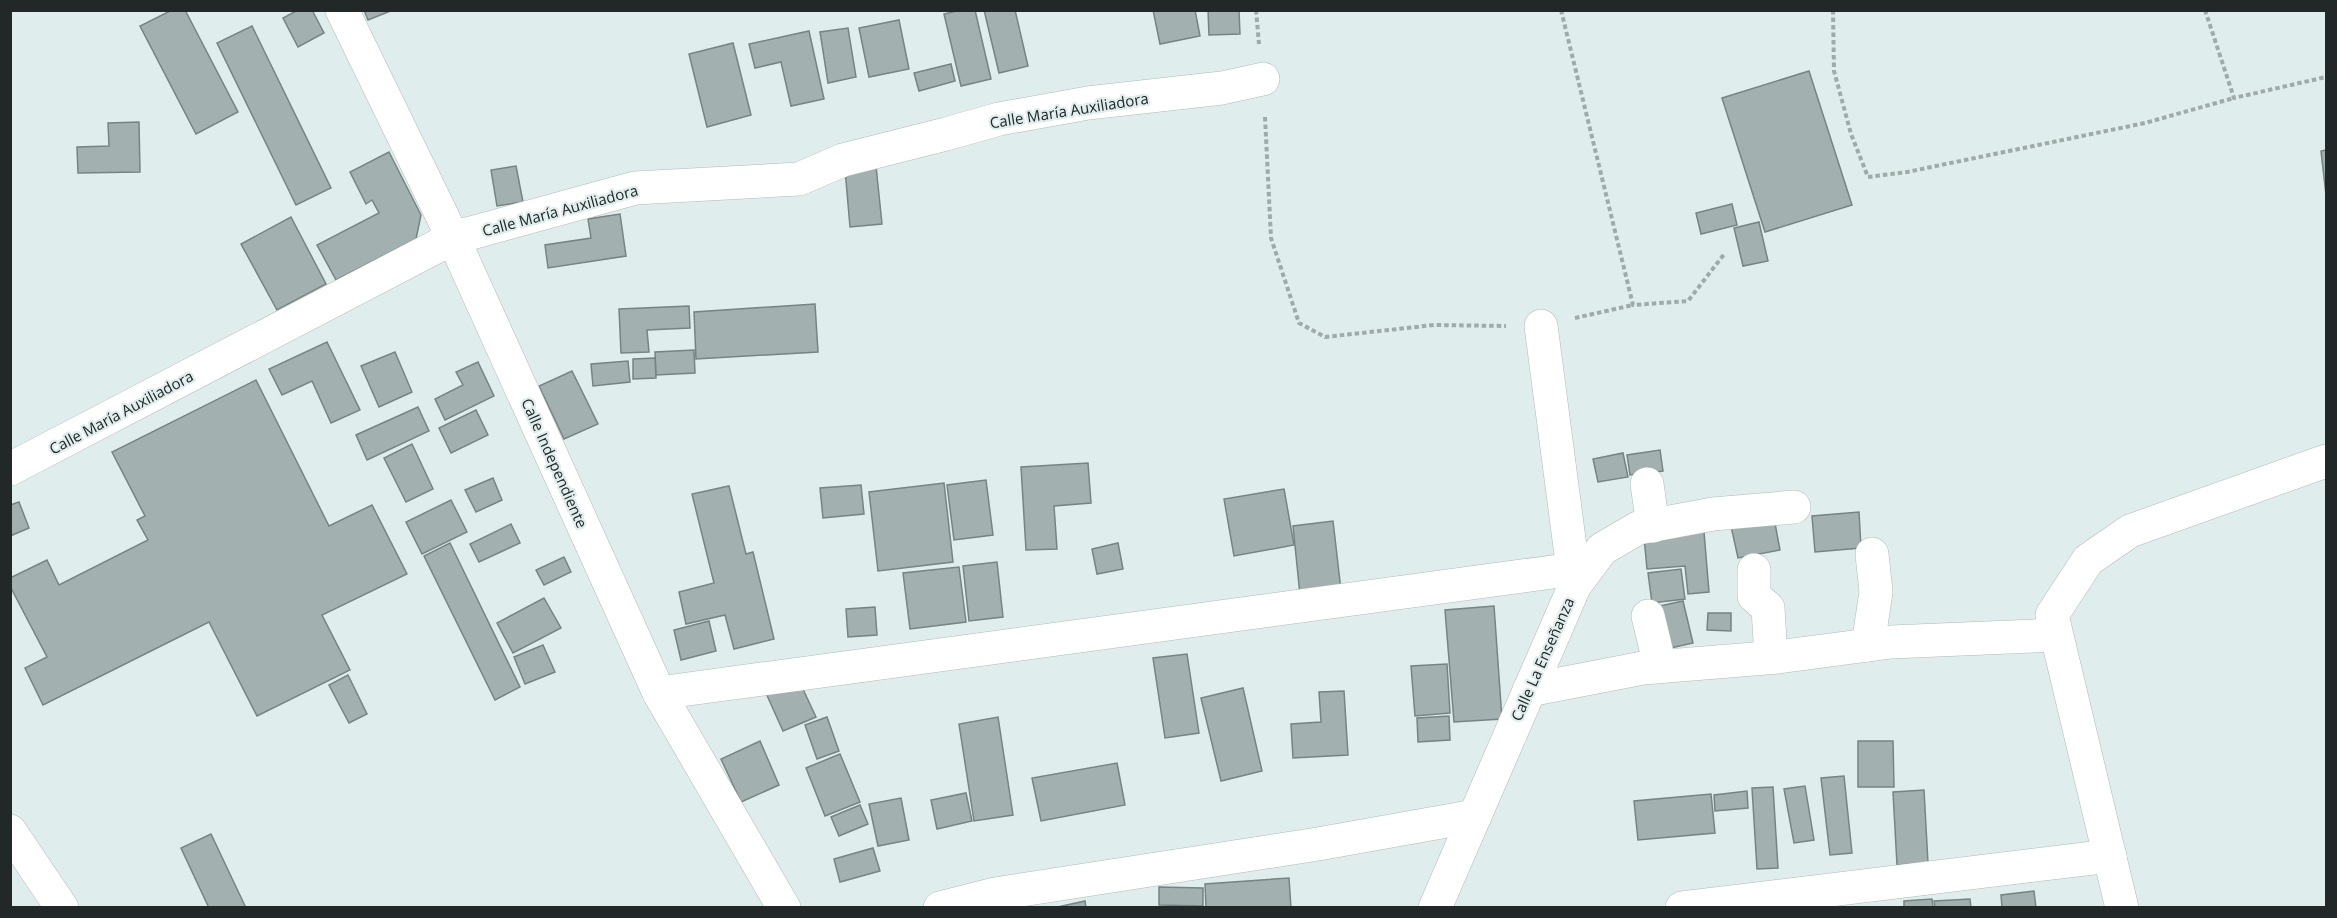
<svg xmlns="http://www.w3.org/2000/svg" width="2337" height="918" font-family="'Open Sans',sans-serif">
	<rect width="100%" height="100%" fill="#dfeeed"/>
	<g fill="#a2b1b0" stroke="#768482" stroke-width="1.5">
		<path d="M172,10H185L238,112L196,134L140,26Z"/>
		<path d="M298,10H312L324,33L298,47L283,18Z"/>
		<path d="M364,10H393L368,20Z"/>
		<path d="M961,10H975L991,79L961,86L944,14Z"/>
		<path d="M984,10H1015L1028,66L999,73Z"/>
		<path d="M1153,10H1195L1200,36L1160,44Z"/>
		<path d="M1208,10H1239L1240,34L1209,35Z"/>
		<path d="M899,20L909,69L869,77L859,28Z"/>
		<path d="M252,26L331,188L296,205L217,43Z"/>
		<path d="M848,28L856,77L828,83L820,32Z"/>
		<path d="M809,31L824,99L791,106L781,62L755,68L749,44Z"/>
		<path d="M733,43L751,115L707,127L689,54Z"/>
		<path d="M951,64L955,81L919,91L914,73Z"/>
		<path d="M1809,71L1852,205L1765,232L1722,98Z"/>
		<path d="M139,122L140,172L78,173L77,147L109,146L108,123Z"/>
		<path d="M2326,150V195L2321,151Z"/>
		<path d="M389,152L421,215L416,239L336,280L317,245L379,213L372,200L366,204L350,172Z"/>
		<path d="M516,166L523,202L497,206L491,170Z"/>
		<path d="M876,166L882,224L850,227L845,169Z"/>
		<path d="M1732,204L1737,225L1701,234L1696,213Z"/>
		<path d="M620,214L626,256L548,268L545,245L591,238L588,219Z"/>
		<path d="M291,217L326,284L277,310L241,244Z"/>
		<path d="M1759,222L1768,261L1743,266L1734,228Z"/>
		<path d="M815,304L818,352L696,359L694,312Z"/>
		<path d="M689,306L690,328L647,330L649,352L621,353L619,309Z"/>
		<path d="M327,342L360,410L331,423L312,381L282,395L269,369Z"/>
		<path d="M694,350L695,373L656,375L655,352Z"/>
		<path d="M395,352L412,392L379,407L361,366Z"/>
		<path d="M655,358L656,378L633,379V359Z"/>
		<path d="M628,361L630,382L593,386L591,364Z"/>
		<path d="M478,362L494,396L445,420L435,399L463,385L456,372Z"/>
		<path d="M572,371L598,424L564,439L539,386Z"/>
		<path d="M256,380L329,526L372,505L407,574L322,615L350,670L257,716L209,622L43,705L25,668L47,657L10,586V578L47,560L59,585L148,540L137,520L145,516L112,452Z"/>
		<path d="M418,407L429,431L367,460L356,435Z"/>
		<path d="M476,410L488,435L451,453L439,428Z"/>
		<path d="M412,444L433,489L406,502L384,458Z"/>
		<path d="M1660,450L1663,471L1630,475L1627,455Z"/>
		<path d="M1623,453L1628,477L1598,482L1593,459Z"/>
		<path d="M1088,463L1091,503L1054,506L1057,549L1026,550L1021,467Z"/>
		<path d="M493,478L502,500L476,512L465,490Z"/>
		<path d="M986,480L993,535L954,540L947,485Z"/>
		<path d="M944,483L953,562L878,571L869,492Z"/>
		<path d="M861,485L864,514L823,518L820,488Z"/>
		<path d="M729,486L746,554L753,552L774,639L734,649L725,615L686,624L679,592L714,583L692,494Z"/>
		<path d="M1284,489L1294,545L1234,556L1224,499Z"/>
		<path d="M451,500L467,532L422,554L406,522Z"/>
		<path d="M19,502L29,528L10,536V505Z"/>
		<path d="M1859,512L1861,548L1815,552L1812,516Z"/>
		<path d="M1774,518L1780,550L1738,558L1731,526Z"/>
		<path d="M1333,521L1341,590L1300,595L1293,526Z"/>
		<path d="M511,524L520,543L479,562L470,544Z"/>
		<path d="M1704,532L1709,592L1688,594L1685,566L1647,569L1644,537Z"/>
		<path d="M450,543L520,687L495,700L424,556Z"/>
		<path d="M1118,543L1123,569L1097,574L1092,549Z"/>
		<path d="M564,557L571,572L544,585L536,570Z"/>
		<path d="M997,562L1003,617L969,621L963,566Z"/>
		<path d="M959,567L966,622L910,629L903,573Z"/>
		<path d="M1681,569L1685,599L1652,603L1648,573Z"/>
		<path d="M544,598L561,628L513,653L497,623Z"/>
		<path d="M1683,601L1693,643L1666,649L1655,607Z"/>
		<path d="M1494,606L1502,719L1454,722L1445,610Z"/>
		<path d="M875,607L877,635L848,637L846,609Z"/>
		<path d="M1708,613H1731V631L1707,630Z"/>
		<path d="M709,621L716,651L681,660L674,630Z"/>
		<path d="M543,645L555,672L525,684L514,657Z"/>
		<path d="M1187,654L1199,733L1165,738L1153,658Z"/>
		<path d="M1447,664L1450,713L1415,716L1411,666Z"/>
		<path d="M348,675L367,714L349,723L329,685Z"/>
		<path d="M802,687L816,717L783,731L765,691Z"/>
		<path d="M1243,688L1262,771L1221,781L1201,698Z"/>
		<path d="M1344,691L1348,755L1293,758L1291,724L1321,722L1319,692Z"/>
		<path d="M1449,716L1450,740L1418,742L1417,718Z"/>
		<path d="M827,717L839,751L817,759L805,725Z"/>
		<path d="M998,717L1013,815L974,821L959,724Z"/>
		<path d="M760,741L779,785L741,802L721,759Z"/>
		<path d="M1858,741H1893L1894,787H1858Z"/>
		<path d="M840,754L860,802L825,816L806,768Z"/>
		<path d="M1117,763L1125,805L1041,821L1032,778Z"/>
		<path d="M1844,776L1852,853L1830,855L1821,778Z"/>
		<path d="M1805,786L1814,840L1794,843L1784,789Z"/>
		<path d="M1773,787L1778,868L1757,869L1752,788Z"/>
		<path d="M1924,790L1928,863L1897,865L1893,792Z"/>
		<path d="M1747,791L1748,808L1715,811L1714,795Z"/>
		<path d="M966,793L972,821L937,829L931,800Z"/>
		<path d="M1711,794L1715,833L1638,840L1634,801Z"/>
		<path d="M901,798L909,840L878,846L869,804Z"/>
		<path d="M860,805L868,824L839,836L831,817Z"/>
		<path d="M211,834L246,908H209L181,848Z"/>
		<path d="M873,848L880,871L840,882L834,859Z"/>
		<path d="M1289,878L1291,908H1206L1205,884Z"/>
		<path d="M1159,887L1203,888V906L1159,905Z"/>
		<path d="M2034,891L2036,908H2002L2001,895Z"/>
		<path d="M1932,899L1933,908H1904V901Z"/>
		<path d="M1970,899L1971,908H1935L1934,901Z"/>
		<path d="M1085,901L1086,908H1053Z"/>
	</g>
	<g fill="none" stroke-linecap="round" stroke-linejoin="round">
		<g stroke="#adbcba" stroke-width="34">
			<g id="street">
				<path d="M342,10L453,238L659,693L784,908"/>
				<path d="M10,469L453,238L635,188L799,179L843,160L946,134L999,119L1088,103L1222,88L1263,79"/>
				<path d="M1647,484L1653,526"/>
				<path d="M1754,570V596L1768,608L1771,657"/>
				<path d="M1575,585L1602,549L1638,528L1713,514L1794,507"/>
				<path d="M1648,616L1660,666"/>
				<path d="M1868,645L1876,592L1872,554"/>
				<path d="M1529,690L1643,668L1778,657L1891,642L2056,635"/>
				<path d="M659,693L1574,569"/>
				<path d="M10,831L62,908"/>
				<path d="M940,908L995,894L1318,844L1475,816"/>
				<path d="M1435,908L1575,585L1541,326"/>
				<path d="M1682,908L2110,856"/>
				<path d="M2122,908L2052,615L2088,560L2130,531L2326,461"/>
			</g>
		</g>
		<g stroke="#9faaa9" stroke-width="4" stroke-dasharray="4.5 3" stroke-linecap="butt">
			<path d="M1256,10L1259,44"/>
			<path d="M1561,10L1633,305L1688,301L1725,253"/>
			<path d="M1833,10L1834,71L1851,134L1868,177L1907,172L2145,123L2234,98"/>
			<path d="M2205,10L2234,98L2326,77"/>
			<path d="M1265,117L1271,238L1299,323L1325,337L1434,325L1506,326"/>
			<path d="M1575,318L1633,305"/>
		</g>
		<use href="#street" stroke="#fff" stroke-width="33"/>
	</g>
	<g text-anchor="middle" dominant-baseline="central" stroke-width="4.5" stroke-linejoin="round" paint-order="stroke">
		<g font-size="15" fill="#222727" stroke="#dfeeed">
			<text transform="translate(1069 110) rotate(-9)">Calle María Auxiliadora</text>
			<text transform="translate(560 210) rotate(-15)">Calle María Auxiliadora</text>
			<text transform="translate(121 412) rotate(-28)">Calle María Auxiliadora</text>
			<text transform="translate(555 463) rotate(66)">Calle Independiente</text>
			<text transform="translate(1542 659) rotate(-66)">Calle La Enseñanza</text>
		</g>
	</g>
	<rect width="2337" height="918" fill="none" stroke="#222727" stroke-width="24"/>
</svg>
